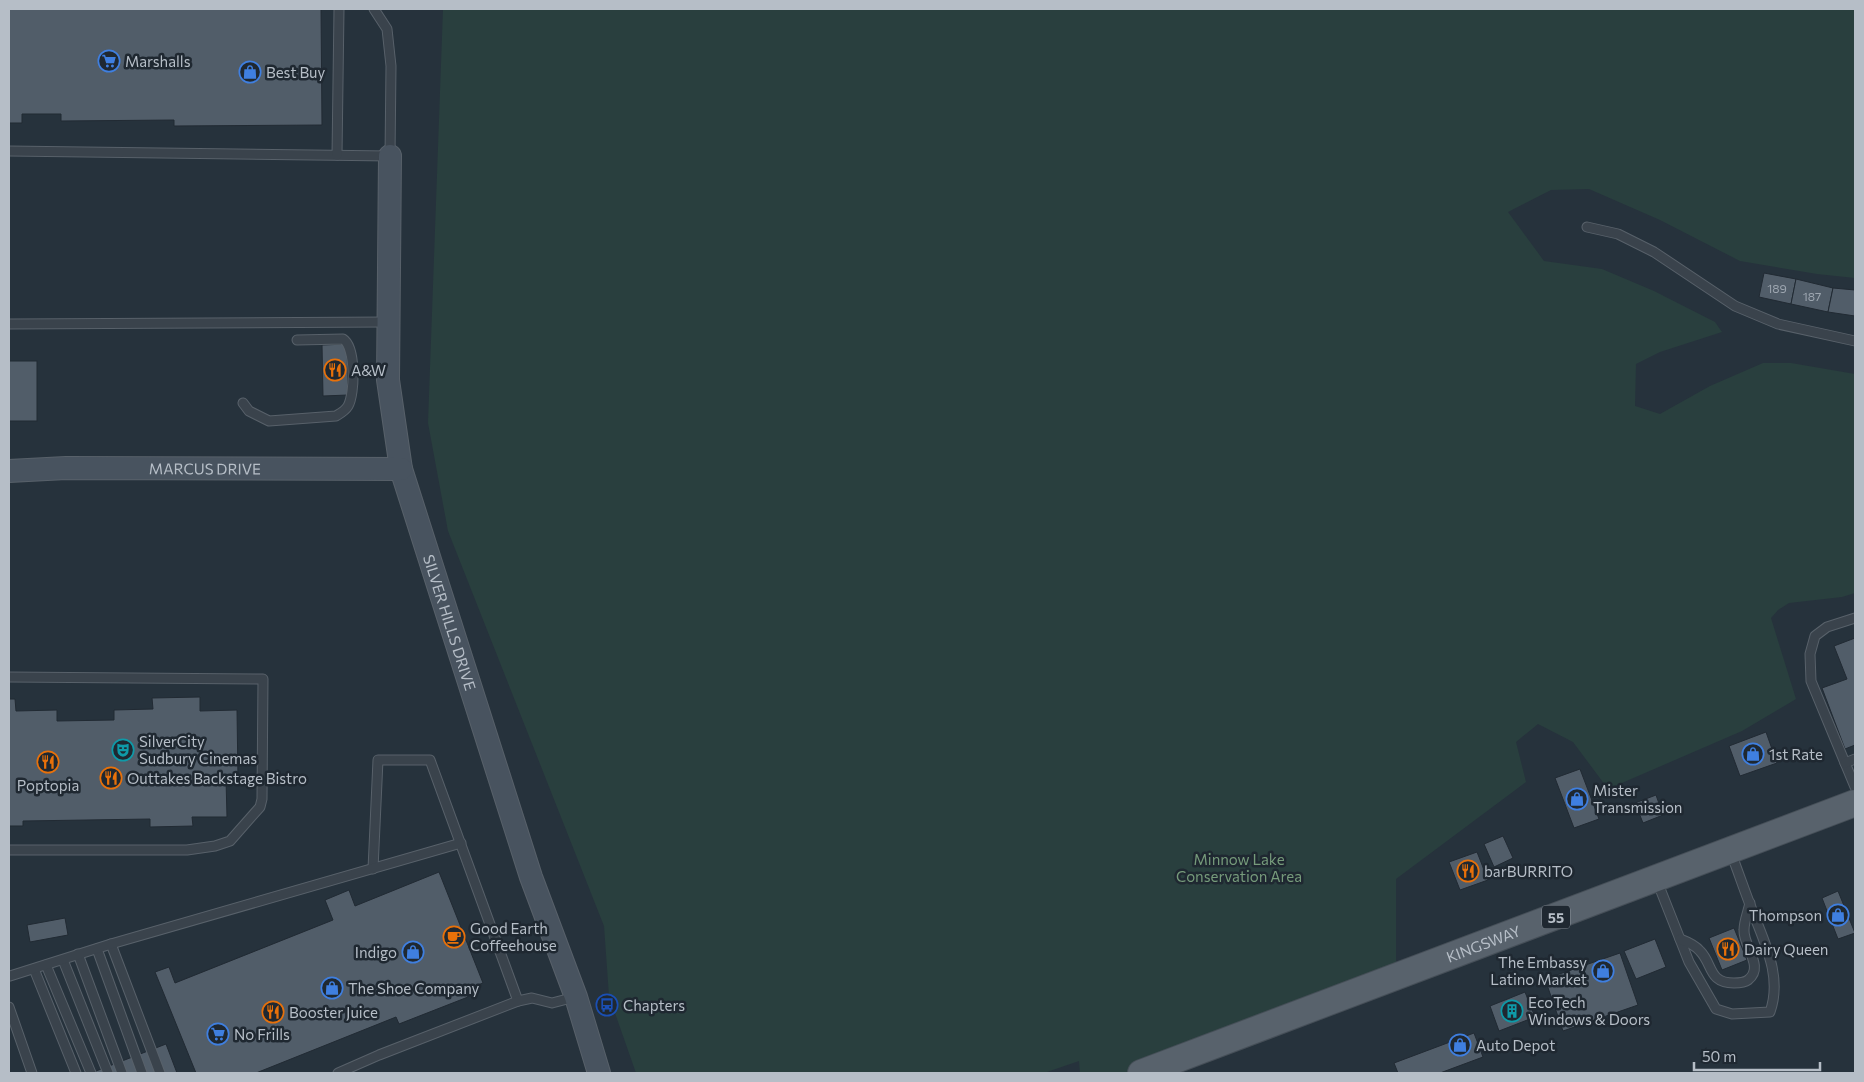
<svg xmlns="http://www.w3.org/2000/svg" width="1864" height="1082" font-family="Commissioner,sans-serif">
	<rect width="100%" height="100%" fill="#26323c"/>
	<path fill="#293f3e" d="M443,9H1855V278L1817,274L1740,261L1660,220L1589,189L1551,190L1508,212L1544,261L1602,269L1654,291L1715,322L1722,332L1660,352L1636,364L1635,406L1660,414L1710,386L1763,363H1791L1855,374V593L1842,597L1789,603L1778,610L1771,618L1796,699L1742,731L1608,789L1573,742L1538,724L1516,742L1526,782L1396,879V976L1138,1073H1080L1079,1061L1044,1073H636L609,996L604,926L448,531L428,423Z"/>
	<g fill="#515d69" stroke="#212a33">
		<path d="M9,9H321L322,125L174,126V120L61,121V114H22V123H9Z"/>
		<path d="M1764,273L1796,279L1791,304L1759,297Z"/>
		<path d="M1796,279L1833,288L1828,312L1791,304Z"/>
		<path d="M1833,288L1855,290V316L1828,312Z"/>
		<path d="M347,344L348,395L323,396L322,345Z"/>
		<rect x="9" y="361" width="28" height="60"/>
		<path d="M1855,638V745L1845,749L1822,688L1847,679L1834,646Z"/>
		<path d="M200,697V711L237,710L238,779H226L227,817H192L193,826L150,827V819L23,821V826H9V699H15L16,711L57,710V721L114,720V710L153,709L152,698Z"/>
		<path d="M1766,732L1777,763L1740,776L1729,746Z"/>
		<path d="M1580,769L1599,819L1574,828L1555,778Z"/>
		<path d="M1656,795L1663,815L1643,823L1635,803Z"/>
		<path d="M1503,836L1513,858L1494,867L1484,844Z"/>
		<path d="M1477,852L1488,880L1460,890L1449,862Z"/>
		<path d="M439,872L483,983L465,990L468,997L399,1024L396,1017L256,1073H196L155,972L169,967L175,983L333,920L325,900L349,890L355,906Z"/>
		<path d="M1838,891L1855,933L1838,939L1822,898Z"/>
		<path d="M65,918L68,935L30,942L27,925Z"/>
		<path d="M1734,928L1747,960L1722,970L1709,938Z"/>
		<path d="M1655,939L1666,967L1636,979L1624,951Z"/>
		<path d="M1620,953L1638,1005L1563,1031L1545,979Z"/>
		<path d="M1525,992L1535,1017L1499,1031L1490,1006Z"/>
		<path d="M1474,1033L1483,1057L1440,1073H1398L1394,1063Z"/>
		<path d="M166,1044L177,1073H91Z"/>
	</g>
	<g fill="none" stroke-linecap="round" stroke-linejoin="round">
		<g stroke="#58616a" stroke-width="11">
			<g id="lane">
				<path d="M9,151L390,156L391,66L387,29L374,9"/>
				<path d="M337,155L339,9"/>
				<path d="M1587,227L1618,234L1654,252L1735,306L1778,324L1855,341"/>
				<path d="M9,324L387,322"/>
				<path d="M243,403L249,411L269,421L336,416C341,413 345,411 348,406C355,394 356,347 343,339L297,340"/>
				<path d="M1855,618L1827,627L1815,636L1810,654L1811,681L1855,787"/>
				<path d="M9,677L263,679L262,799L260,807L230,841L215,846L187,850H9"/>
				<path d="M1845,763L1855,759"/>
				<path d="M373,869L378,760H430L518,1001"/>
				<path d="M1657,881L1689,962L1716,1009L1732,1014L1770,1012C1782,978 1766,946 1754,915C1746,895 1739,874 1731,853"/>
				<path d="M1680,939C1688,942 1695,945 1700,951C1713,964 1708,983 1734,983C1739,983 1744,983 1748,980C1765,967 1743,946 1744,930C1744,921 1748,912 1750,903"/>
				<path d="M111,944L160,1073"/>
				<path d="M97,949L142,1073"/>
				<path d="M78,954L122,1073"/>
				<path d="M63,960L108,1073"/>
				<path d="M46,965L91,1073"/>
				<path d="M34,969L76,1073"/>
				<path d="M10,976L111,944L461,843"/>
				<path d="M9,1007L32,1073"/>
				<path d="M338,1073L379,1055L518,1001L532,998L552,1003L575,997"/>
			</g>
		</g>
		<g stroke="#58616a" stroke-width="24">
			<g id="secondary">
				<path id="s1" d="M390,156L388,380L401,469L531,877L576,997L599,1073"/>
				<path id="s2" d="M9,471L66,468L401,469"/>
			</g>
		</g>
		<g stroke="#464f58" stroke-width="28">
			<g id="primary">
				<path id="s3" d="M1141,1073L1855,803"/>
			</g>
		</g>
		<use href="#lane" stroke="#3a434c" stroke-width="9"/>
		<use href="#secondary" stroke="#48535f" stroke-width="22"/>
		<use href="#primary" stroke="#58626c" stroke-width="26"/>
	</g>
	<defs>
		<g id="supermarket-ring" transform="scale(1.125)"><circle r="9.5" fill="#1f2831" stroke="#3f7fe0" stroke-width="1.5"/><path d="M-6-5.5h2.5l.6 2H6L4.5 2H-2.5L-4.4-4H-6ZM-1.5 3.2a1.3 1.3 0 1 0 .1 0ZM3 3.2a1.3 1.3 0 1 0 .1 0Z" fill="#3f7fe0"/></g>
		<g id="shop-ring" transform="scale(1.125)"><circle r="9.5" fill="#1f2831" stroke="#3f7fe0" stroke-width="1.5"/><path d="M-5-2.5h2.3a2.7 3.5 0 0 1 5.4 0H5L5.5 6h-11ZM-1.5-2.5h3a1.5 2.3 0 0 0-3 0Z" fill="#3f7fe0"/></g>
		<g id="restaurant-ring" transform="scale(1.125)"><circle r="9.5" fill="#1f2831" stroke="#e8710a" stroke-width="1.5"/><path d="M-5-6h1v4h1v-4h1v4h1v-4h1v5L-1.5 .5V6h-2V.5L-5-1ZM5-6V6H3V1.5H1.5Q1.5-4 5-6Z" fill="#e8710a"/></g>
		<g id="theatre-ring" transform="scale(1.125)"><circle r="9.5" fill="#1f2831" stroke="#0f9aa8" stroke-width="1.5"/><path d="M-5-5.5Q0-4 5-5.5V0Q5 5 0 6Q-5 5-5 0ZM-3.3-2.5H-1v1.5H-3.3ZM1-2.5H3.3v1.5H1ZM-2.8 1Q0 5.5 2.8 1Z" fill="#0f9aa8"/></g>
		<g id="cafe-ring" transform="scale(1.125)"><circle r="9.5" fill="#1f2831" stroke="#e8710a" stroke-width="1.5"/><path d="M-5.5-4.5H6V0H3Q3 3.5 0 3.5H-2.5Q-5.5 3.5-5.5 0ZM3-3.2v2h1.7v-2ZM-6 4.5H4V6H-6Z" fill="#e8710a"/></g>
		<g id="bus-ring" transform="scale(1.125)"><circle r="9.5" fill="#1f2831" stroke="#1a4fb4" stroke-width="1.5"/><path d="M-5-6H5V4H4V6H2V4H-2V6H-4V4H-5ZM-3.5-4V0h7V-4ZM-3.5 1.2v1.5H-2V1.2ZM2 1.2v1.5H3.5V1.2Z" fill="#1a4fb4"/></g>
		<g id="building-ring" transform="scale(1.125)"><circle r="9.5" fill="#1f2831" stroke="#0f9aa8" stroke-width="1.5"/><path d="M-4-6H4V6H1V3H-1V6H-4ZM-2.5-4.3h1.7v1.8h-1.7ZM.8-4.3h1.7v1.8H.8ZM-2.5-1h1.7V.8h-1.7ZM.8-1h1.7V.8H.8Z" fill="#0f9aa8"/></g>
	</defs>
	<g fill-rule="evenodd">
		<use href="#supermarket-ring" x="109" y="61"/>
		<use href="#shop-ring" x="250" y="72"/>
		<use href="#restaurant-ring" x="335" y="370"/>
		<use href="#theatre-ring" x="123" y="750"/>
		<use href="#shop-ring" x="1753" y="754"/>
		<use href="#restaurant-ring" x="48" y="762"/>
		<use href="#restaurant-ring" x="111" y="778"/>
		<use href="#shop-ring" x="1577" y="799"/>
		<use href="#restaurant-ring" x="1468" y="871"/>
		<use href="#shop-ring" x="1838" y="915"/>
		<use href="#cafe-ring" x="454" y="937"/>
		<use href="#restaurant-ring" x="1728" y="949"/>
		<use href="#shop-ring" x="413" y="952"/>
		<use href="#shop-ring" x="1603" y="971"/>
		<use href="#shop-ring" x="332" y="988"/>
		<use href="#bus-ring" x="607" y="1005"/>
		<use href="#building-ring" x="1512" y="1011"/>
		<use href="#restaurant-ring" x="273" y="1012"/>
		<use href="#supermarket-ring" x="218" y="1034"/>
		<use href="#shop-ring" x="1460" y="1045"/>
	</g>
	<g text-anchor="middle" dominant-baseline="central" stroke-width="5" stroke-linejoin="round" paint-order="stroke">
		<g font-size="12" fill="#9da6b0">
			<text x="1777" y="288">189</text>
			<text x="1812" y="296">187</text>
		</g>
		<rect fill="#1f2831" stroke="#89919a" stroke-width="1" x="1542" y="905.5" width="28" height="23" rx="4"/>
		<g font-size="14" font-weight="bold" fill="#b6bec7">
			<text x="1556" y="917">55</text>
		</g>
		<g font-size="15" fill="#b6bec7" stroke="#1f2831" text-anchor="start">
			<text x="125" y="61">Marshalls</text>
			<text x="266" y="72">Best Buy</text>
			<text x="351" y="370">A&amp;W</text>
			<text x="139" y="741">SilverCity<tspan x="139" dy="17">Sudbury Cinemas</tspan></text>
			<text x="1769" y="754">1st Rate</text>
			<text x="127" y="778">Outtakes Backstage Bistro</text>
			<text x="48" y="785" text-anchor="middle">Poptopia</text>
			<text x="1593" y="790">Mister<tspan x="1593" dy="17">Transmission</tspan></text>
			<text x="1484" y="871">barBURRITO</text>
			<text x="1822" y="915" text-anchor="end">Thompson</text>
			<text x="470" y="928">Good Earth<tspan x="470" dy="17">Coffeehouse</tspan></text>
			<text x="1744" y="949">Dairy Queen</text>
			<text x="397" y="952" text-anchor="end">Indigo</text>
			<text x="1587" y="962" text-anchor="end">The Embassy<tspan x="1587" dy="17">Latino Market</tspan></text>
			<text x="348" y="988">The Shoe Company</text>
			<text x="1528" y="1002">EcoTech<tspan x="1528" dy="17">Windows &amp; Doors</tspan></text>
			<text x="623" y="1005">Chapters</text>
			<text x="289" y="1012">Booster Juice</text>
			<text x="234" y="1034">No Frills</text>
			<text x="1476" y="1045">Auto Depot</text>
		</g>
		<g font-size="15" fill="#b6bec7" stroke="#1f2831">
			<text stroke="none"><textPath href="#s2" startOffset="196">MARCUS DRIVE</textPath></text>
			<text stroke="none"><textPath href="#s1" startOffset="475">SILVER HILLS DRIVE</textPath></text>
			<text stroke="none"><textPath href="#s3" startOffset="366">KINGSWAY</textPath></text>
		</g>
		<g font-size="15" fill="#769b7b" stroke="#1f2831">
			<text x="1239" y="859">Minnow Lake<tspan x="1239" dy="17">Conservation Area</tspan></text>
		</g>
	</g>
	<rect width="1864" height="1082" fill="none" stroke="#b6bec7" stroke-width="20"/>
	<path d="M1694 1062v8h126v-8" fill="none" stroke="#b6bec7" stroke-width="2.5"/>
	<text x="1702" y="1062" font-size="15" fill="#b6bec7" stroke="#1f2831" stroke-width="4" paint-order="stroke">50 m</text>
</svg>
